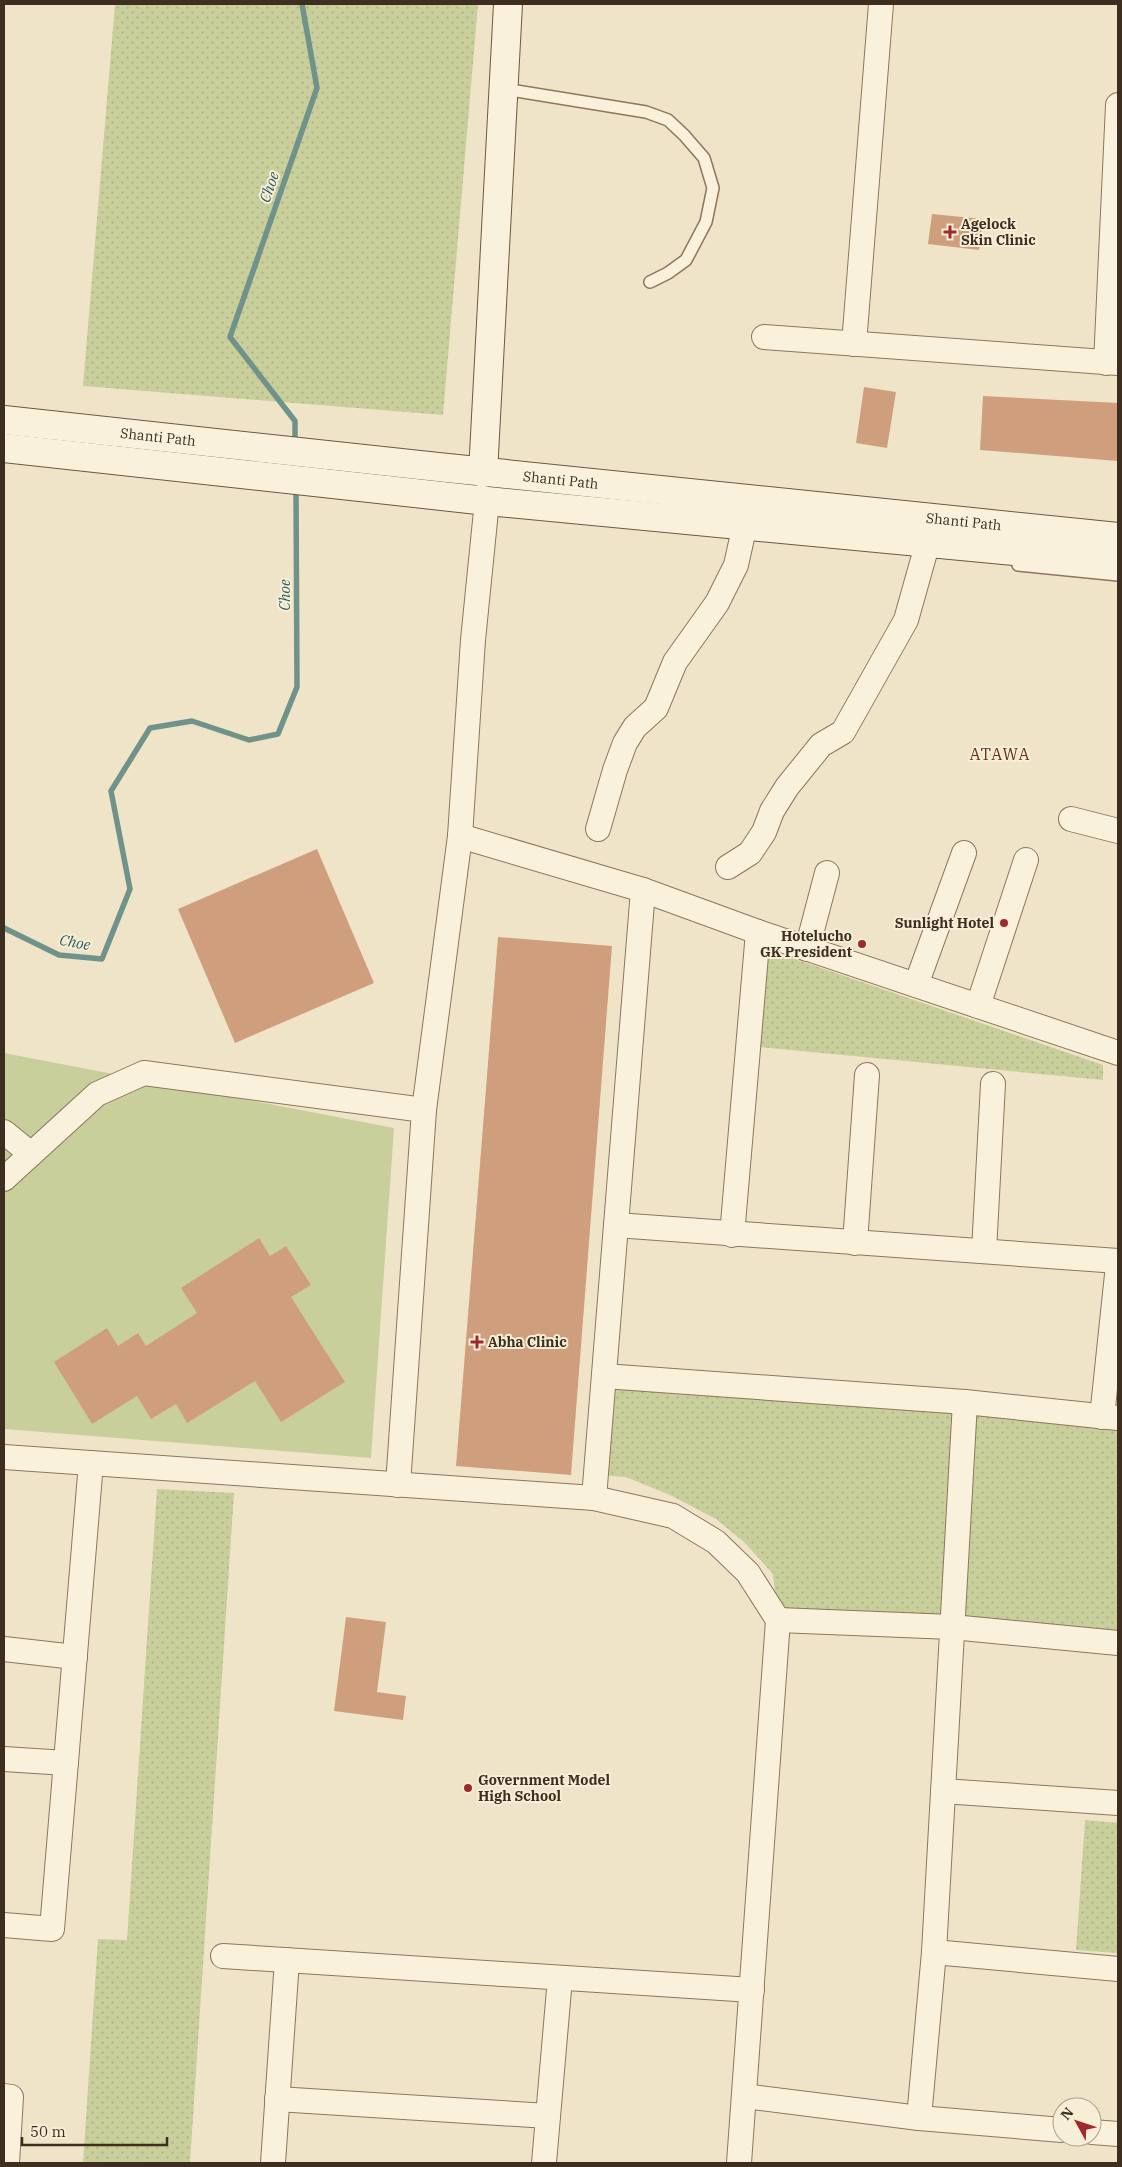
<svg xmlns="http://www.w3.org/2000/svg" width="1122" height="2167" font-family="'IBM Plex Serif',serif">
	<defs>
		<pattern id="park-dots" width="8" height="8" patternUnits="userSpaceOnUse" patternTransform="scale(1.25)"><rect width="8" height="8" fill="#c9cf9b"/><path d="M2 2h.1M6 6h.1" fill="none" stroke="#aeb285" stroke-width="1.8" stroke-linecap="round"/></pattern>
	</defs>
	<rect width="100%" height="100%" fill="#f0e4c8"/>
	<g fill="url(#park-dots)">
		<path d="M115,4H478L443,415L83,386Z"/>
		<path d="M769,950L1103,1065V1080L759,1047Z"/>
		<path d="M604,1376L1118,1416V1643L778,1620L773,1574L745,1543L716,1519L670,1495L626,1477L596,1475Z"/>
		<path d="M157,1489L234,1493L190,2163H83L98,1939L127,1940Z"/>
		<path d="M1085,1820L1118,1823V1953L1076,1950Z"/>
	</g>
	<path fill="#c9cf9b" d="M4,1053L394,1128L371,1458L4,1429Z"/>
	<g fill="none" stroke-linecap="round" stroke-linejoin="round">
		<g stroke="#6f938a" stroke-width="5.5">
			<path d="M295,446V421L230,337L317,88L302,4"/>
			<path d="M4,928L59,955L102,959L130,889L111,791L150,728L192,721L249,740L278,734L297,687L296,488"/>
		</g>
	</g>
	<g fill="#cf9f7d">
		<path d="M932,214L983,219L979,250L928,244Z"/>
		<path d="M864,387L896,392L887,448L856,443Z"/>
		<path d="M983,396L1118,403V461L980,450Z"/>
		<path d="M317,849L374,983L235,1043L178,909Z"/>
		<path d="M498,937L612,946L571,1475L456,1466Z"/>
		<path d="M259,1238L270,1256L286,1246L311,1285L291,1297L345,1382L281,1422L255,1381L187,1423L176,1404L151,1419L137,1396L92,1424L54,1362L107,1328L118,1346L138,1333L146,1346L197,1313L181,1288Z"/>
		<path d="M346,1617L386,1622L377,1692L406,1696L403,1720L334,1711Z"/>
	</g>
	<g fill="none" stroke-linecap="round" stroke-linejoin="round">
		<g stroke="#8d765c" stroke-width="14">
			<g id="lane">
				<path d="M504,89L646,112L668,120L684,135L704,158L713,188L706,222L686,260L668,273L650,282"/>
				<path d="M1018,565L1118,575"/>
			</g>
		</g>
		<g stroke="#8d765c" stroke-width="26">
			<g id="street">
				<path d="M764,337L1118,363"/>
				<path d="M854,344L881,4"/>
				<path d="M1106,363L1118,105"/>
				<path d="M1071,819L1118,831"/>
				<path d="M598,829L615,770L625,743L635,727L656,708L675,662L717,603L736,565L742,538"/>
				<path d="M460,836L643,890L758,932L1118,1053"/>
				<path d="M728,867L750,853L764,832L772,811L787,787L821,745L843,732L906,620L924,556"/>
				<path d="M807,949L827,873"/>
				<path d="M916,985L964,853"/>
				<path d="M978,1006L1026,860"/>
				<path d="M4,1132L31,1154"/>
				<path d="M4,1179L97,1094L144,1073L424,1110"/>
				<path d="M616,1225L1118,1261"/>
				<path d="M732,1235L758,932"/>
				<path d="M855,1243L867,1075"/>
				<path d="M984,1251L993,1084"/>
				<path d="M604,1376L965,1402L1118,1418"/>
				<path d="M1102,1417L1118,1265"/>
				<path d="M4,1457L594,1498L673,1516L716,1542L748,1573L778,1620L739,2163"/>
				<path d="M398,1485L424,1110L460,836L473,640L487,501"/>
				<path d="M594,1498L643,890"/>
				<path d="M778,1620L952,1627L1118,1643"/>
				<path d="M4,1649L75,1657"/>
				<path d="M4,1759L66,1763"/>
				<path d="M943,1791L1118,1803"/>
				<path d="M4,1925L52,1929L91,1463"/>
				<path d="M934,1952L1118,1969"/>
				<path d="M223,1956L752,1990"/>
				<path d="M4,2096L11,2097L7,2163"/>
				<path d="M744,2096L919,2118L1062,2130"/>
				<path d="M277,2099L548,2116"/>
				<path d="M919,2118L934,1952L965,1402"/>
				<path d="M1092,2132L1118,2134"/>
				<path d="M273,2163L287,1960"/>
				<path d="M544,2163L560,1978"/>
			</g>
		</g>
		<g stroke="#6f573f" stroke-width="30">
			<g id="secondary">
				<path id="s1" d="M4,420C375,461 747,500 1118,537"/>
				<path d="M4,448L487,501L1118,561"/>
				<path d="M483,473L508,4"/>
			</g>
		</g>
		<use href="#lane" stroke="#faf1dc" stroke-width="11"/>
		<use href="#street" stroke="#faf1dc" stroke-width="24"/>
		<use href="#secondary" stroke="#faf1dc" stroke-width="28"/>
	</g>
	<g fill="#9e2a2b" stroke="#f7eed8" stroke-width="2">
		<path d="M947.5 224.5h5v5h5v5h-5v5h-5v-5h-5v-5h5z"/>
		<circle cx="1004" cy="923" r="5"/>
		<circle cx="862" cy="944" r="5"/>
		<path d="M474.5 1334.5h5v5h5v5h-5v5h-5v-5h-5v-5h5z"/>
		<circle cx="468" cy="1788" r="5"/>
	</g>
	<g text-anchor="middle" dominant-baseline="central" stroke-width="4" stroke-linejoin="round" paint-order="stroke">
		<g font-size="14" font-weight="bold" fill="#3d2e20" stroke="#f7eed8" text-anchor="start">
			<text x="961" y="224">Agelock<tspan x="961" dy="16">Skin Clinic</tspan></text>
			<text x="994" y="923" text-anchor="end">Sunlight Hotel</text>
			<text x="852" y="936" text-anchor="end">Hotelucho<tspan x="852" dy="16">GK President</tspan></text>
			<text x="488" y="1342">Abha Clinic</text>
			<text x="478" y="1780">Government Model<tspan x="478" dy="16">High School</tspan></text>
		</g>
		<g font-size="14" fill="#3d2e20" stroke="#f7eed8">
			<text stroke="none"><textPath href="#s1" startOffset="155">Shanti Path</textPath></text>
			<text stroke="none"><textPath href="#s1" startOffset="560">Shanti Path</textPath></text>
			<text stroke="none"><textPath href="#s1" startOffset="965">Shanti Path</textPath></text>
		</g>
		<g font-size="15" font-style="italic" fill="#2f5d5a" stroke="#f7eed8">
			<text transform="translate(269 187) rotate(-71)">Choe</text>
			<text transform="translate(284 595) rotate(-90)">Choe</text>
			<text transform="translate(75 942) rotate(10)">Choe</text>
		</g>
		<g font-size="16" letter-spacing="1" fill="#6b2e1e" stroke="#f7eed8">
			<text x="1000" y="754">ATAWA</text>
		</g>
	</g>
	<rect width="1122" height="2167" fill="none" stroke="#3d2e20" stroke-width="10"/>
	<g transform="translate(1077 2122) rotate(310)"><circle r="24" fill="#f7eed8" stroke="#ada18e"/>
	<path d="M0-4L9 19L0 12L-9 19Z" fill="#9e2a2b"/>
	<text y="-8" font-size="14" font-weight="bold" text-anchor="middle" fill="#3d2e20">N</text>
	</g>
	<path d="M22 2137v8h145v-8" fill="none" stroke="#3d2e20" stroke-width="2.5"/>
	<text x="30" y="2137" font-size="15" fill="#3d2e20" stroke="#f7eed8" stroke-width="4" paint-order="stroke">50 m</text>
</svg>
